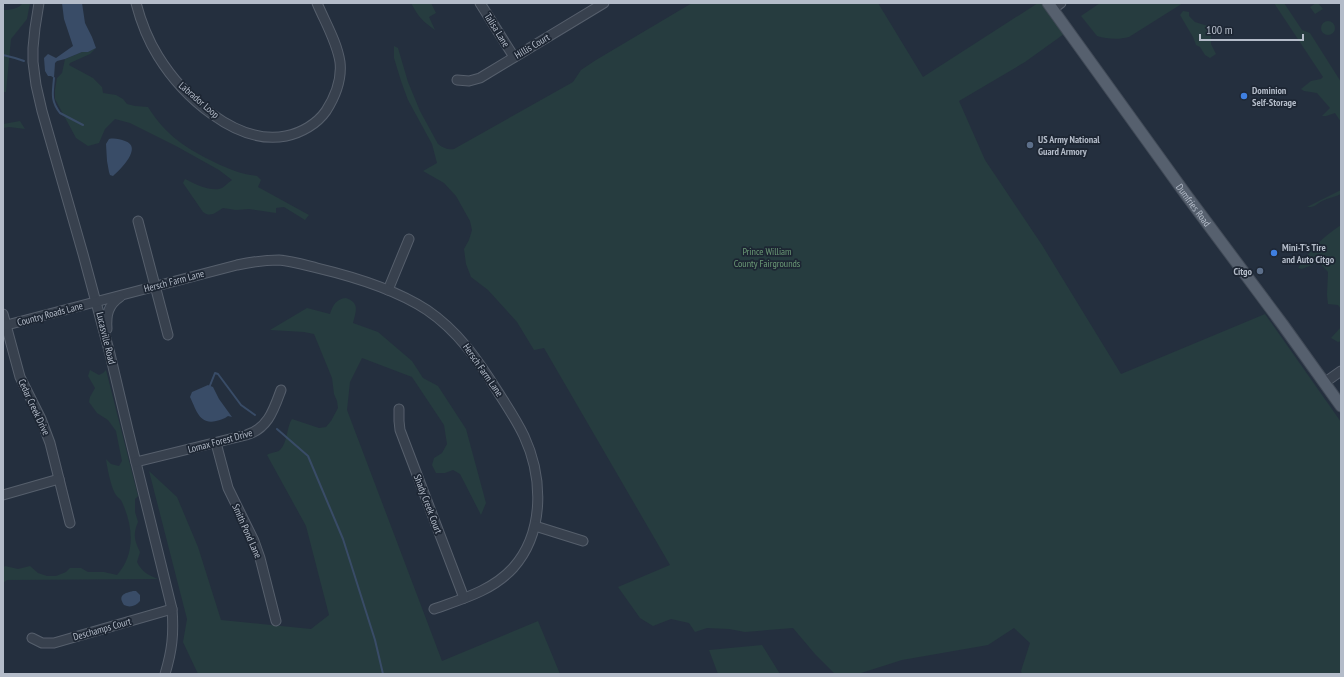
<svg xmlns="http://www.w3.org/2000/svg" width="1344" height="677" font-family="'PT Sans Narrow',sans-serif">
	<rect width="100%" height="100%" fill="#242f3e"/>
	<g fill="#263c3f">
		<path d="M23,3H30L27,19L11,39L6,92H3V10C11,10 18,9 23,3Z"/>
		<path d="M411,3H431L436,13L429,17L435,30C422,21 418,16 411,3Z"/>
		<path d="M692,3H878L923,77L1038,3H1041L1064,34L1025,62L959,101L985,160L1042,245L1121,374L1265,314L1341,422V674H1022L1021,671L1030,643L1014,628L988,645L902,660L858,674H835L815,654L793,628L745,632L729,629L707,628L695,632L689,623L671,619L653,626L640,618L618,587L670,565L544,348L534,350L517,322L488,290L471,277L466,264L464,249L469,240L472,230L470,221L456,196L444,183L423,171L437,163L432,144L408,100L401,81L394,58V46L398,48L408,82L420,111L438,144C443,148 448,150 454,149L573,82L581,70L596,60Z"/>
		<path d="M1100,3H1183L1129,37C1118,40 1107,39 1097,36L1081,16Z"/>
		<path d="M1274,3H1284L1302,30L1310,33L1341,82V122L1335,113L1326,116H1322L1330,108L1317,93L1304,91L1301,89L1311,81L1321,79L1323,77Z"/>
		<path d="M1316,3H1318L1323,9L1315,14L1310,7Z"/>
		<path d="M1183,11L1189,12V16L1195,22L1211,27V44L1216,54L1210,58L1205,55L1200,47L1196,45L1193,37L1180,15Z"/>
		<circle cx="1328" cy="28" r="7"/>
		<path d="M96,48L90,54L70,63L69,65L93,78L102,87L103,93L116,95L123,99L127,104L135,106L148,107C165,135 187,149 216,163C231,170 241,174 257,176L261,180L258,187L309,215L305,220L284,207L276,208V213L249,209L236,210L223,208C216,212 211,218 203,212L183,183L185,179C193,183 212,193 222,188C225,186 229,182 232,180L219,170L176,146L130,123L115,119L105,129L99,143L88,146L76,138L55,99V90L57,78L62,73L65,59L82,52H88Z"/>
		<path d="M20,121L25,129L9,127L3,128V124Z"/>
		<path d="M1341,190V194C1335,197 1328,198 1322,201C1317,204 1314,208 1307,207Z"/>
		<path d="M1341,225V309L1338,305L1328,304L1327,295L1328,272L1319,262L1302,269L1298,268C1309,251 1324,236 1341,225Z"/>
		<path d="M346,298C360,303 356,311 353,323L378,332L412,361L423,378L438,386L466,429L486,503L481,515L460,474L453,470L445,473H436L432,465L434,458L442,453L447,444L444,425L412,377L362,358L350,382L347,410L442,661L538,621L560,674H198L183,642L187,619L149,471L177,497L198,547L221,620L311,629L329,615L306,526L267,455C271,452 276,453 280,450C288,442 286,428 292,419L319,428L326,427L331,421L338,408L337,401L334,394L332,378L314,334L304,332L270,330L307,308L330,314C333,305 336,299 346,298Z"/>
		<path d="M1341,327V341L1338,342L1331,338Z"/>
		<path d="M90,370L99,375L103,373L106,370L138,496L135,499V512L138,522C133,534 134,540 140,552L137,562C142,572 148,575 158,579L7,580L3,583V568L5,566L18,569L30,566L38,573L47,576H56L66,572L70,568H81L88,572H104L117,575C136,554 133,526 122,502C121,499 118,498 116,495C114,492 112,487 111,483C109,476 107,467 106,459L111,464L119,466L122,461L116,431L108,420L97,413L89,402L90,397L95,388L88,376Z"/>
		<path d="M762,645L780,674H718L709,650Z"/>
	</g>
	<g fill="#394c67">
		<path d="M62,3H82L85,23L92,37L96,48L88,52H82L65,59L57,61L55,63L54,78L51,76H48L45,71L44,58L48,54L56,58L73,46L64,19Z"/>
		<path d="M109,139C114,138 120,139 125,141C143,147 121,169 113,176L110,175L109,172L107,161L106,144Z"/>
		<path d="M208,385L213,387L219,399L232,417L228,416C224,419 220,420 216,421C199,425 196,409 190,397L192,392Z"/>
		<path d="M133,591H136L140,595V601C136,606 130,608 124,605C117,595 125,593 133,591Z"/>
	</g>
	<g fill="none" stroke-linecap="round" stroke-linejoin="round">
		<g stroke="#394c67" stroke-width="2">
			<path d="M3,55L15,58L24,61"/>
			<path d="M54,78C53,92 50,100 60,113L83,125"/>
			<path d="M209,388L215,373L218,374L241,405L255,415"/>
			<path d="M277,429L308,456L343,539L375,640L383,674"/>
		</g>
		<g stroke="#565f6c" stroke-width="11">
			<g id="minor">
				<path d="M39,3L35,28L33,48V62L36,85L42,111L83,254L110,354L128,430L172,609C174,634 172,651 165,674"/>
				<path d="M136,3C141,22 148,40 158,56C182,95 236,146 286,136C301,133 317,124 326,111C335,97 342,80 340,62C337,42 325,22 317,3"/>
				<path d="M480,3L514,57"/>
				<path d="M1053,9L1061,3"/>
				<path d="M457,80L469,81L480,78L604,3"/>
				<path d="M138,221L168,335"/>
				<path d="M388,290L409,239"/>
				<path d="M3,314L20,377L41,419L50,443L70,523"/>
				<path d="M3,326L237,265C251,262 265,260 279,260C292,261 305,265 317,268C355,277 395,289 427,310C458,331 478,360 498,392C507,406 517,421 524,436C543,477 545,532 513,568C492,591 462,599 434,609"/>
				<path d="M107,329C106,315 108,305 120,297"/>
				<path d="M1324,383L1341,371"/>
				<path d="M399,409V421L400,430L464,598"/>
				<path d="M216,443L228,488L254,541L260,558L276,621"/>
				<path d="M136,462L246,435C268,429 274,409 281,390"/>
				<path d="M3,495L59,479"/>
				<path d="M535,526L583,541"/>
				<path d="M32,638L42,643H54L172,609"/>
			</g>
		</g>
		<g stroke="#414a57" stroke-width="13">
			<g id="major">
				<path id="s1" d="M1048,3L1187,196L1283,325L1341,406"/>
			</g>
		</g>
		<use href="#minor" stroke="#38414e" stroke-width="9"/>
		<use href="#major" stroke="#56606e" stroke-width="11"/>
	</g>
	<g fill="#3f7fe0" stroke="#1d2633" stroke-width="1.5">
		<circle cx="1244" cy="96" r="4"/>
		<circle cx="1274" cy="253" r="4"/>
	</g>
	<g fill="#5c6f8a" stroke="#1d2633" stroke-width="1.5">
		<circle cx="1030" cy="145" r="4"/>
		<circle cx="1260" cy="271" r="4"/>
	</g>
	<g text-anchor="middle" dominant-baseline="central" stroke-width="3.5" stroke-linejoin="round" paint-order="stroke">
		<g font-size="10" fill="#b4bcc9" stroke="#1d2633">
			<text transform="translate(497 30) rotate(58)">Talisa Lane</text>
			<text transform="translate(532 46) rotate(-31)">Hillis Court</text>
			<text transform="translate(199 100) rotate(41)">Labrador Loop</text>
			<text stroke="none"><textPath href="#s1" startOffset="249">Dumfries Road</textPath></text>
			<text transform="translate(174 281) rotate(-15)">Hersch Farm Lane</text>
			<text transform="translate(50 314) rotate(-15)">Country Roads Lane</text>
			<text transform="translate(106 338) rotate(76)">Lucasville Road</text>
			<text transform="translate(483 370) rotate(55)">Hersch Farm Lane</text>
			<text transform="translate(34 407) rotate(65)">Cedar Creek Drive</text>
			<text transform="translate(220 441) rotate(-15)">Lomax Forest Drive</text>
			<text transform="translate(428 504) rotate(69)">Shady Creek Court</text>
			<text transform="translate(247 531) rotate(66)">Smith Pond Lane</text>
			<text transform="translate(102 629) rotate(-16)">Deschamps Court</text>
		</g>
		<g font-size="10" font-weight="bold" fill="#b4bcc9" stroke="#1d2633" text-anchor="start">
			<text x="1252" y="90">Dominion<tspan x="1252" dy="12">Self-Storage</tspan></text>
			<text x="1038" y="139">US Army National<tspan x="1038" dy="12">Guard Armory</tspan></text>
			<text x="1282" y="247">Mini-T's Tire<tspan x="1282" dy="12">and Auto Citgo</tspan></text>
			<text x="1252" y="271" text-anchor="end">Citgo</text>
		</g>
		<g font-size="10" fill="#6b9a76" stroke="#1d2633">
			<text x="767" y="251">Prince William<tspan x="767" dy="12">County Fairgrounds</tspan></text>
		</g>
	</g>
	<rect width="1344" height="677" fill="none" stroke="#b4bcc9" stroke-width="8"/>
	<path d="M1200 34v6h103v-6" fill="none" stroke="#b4bcc9" stroke-width="2"/>
	<text x="1206" y="34" font-size="12" fill="#b4bcc9" stroke="#1d2633" stroke-width="3" paint-order="stroke">100 m</text>
</svg>
